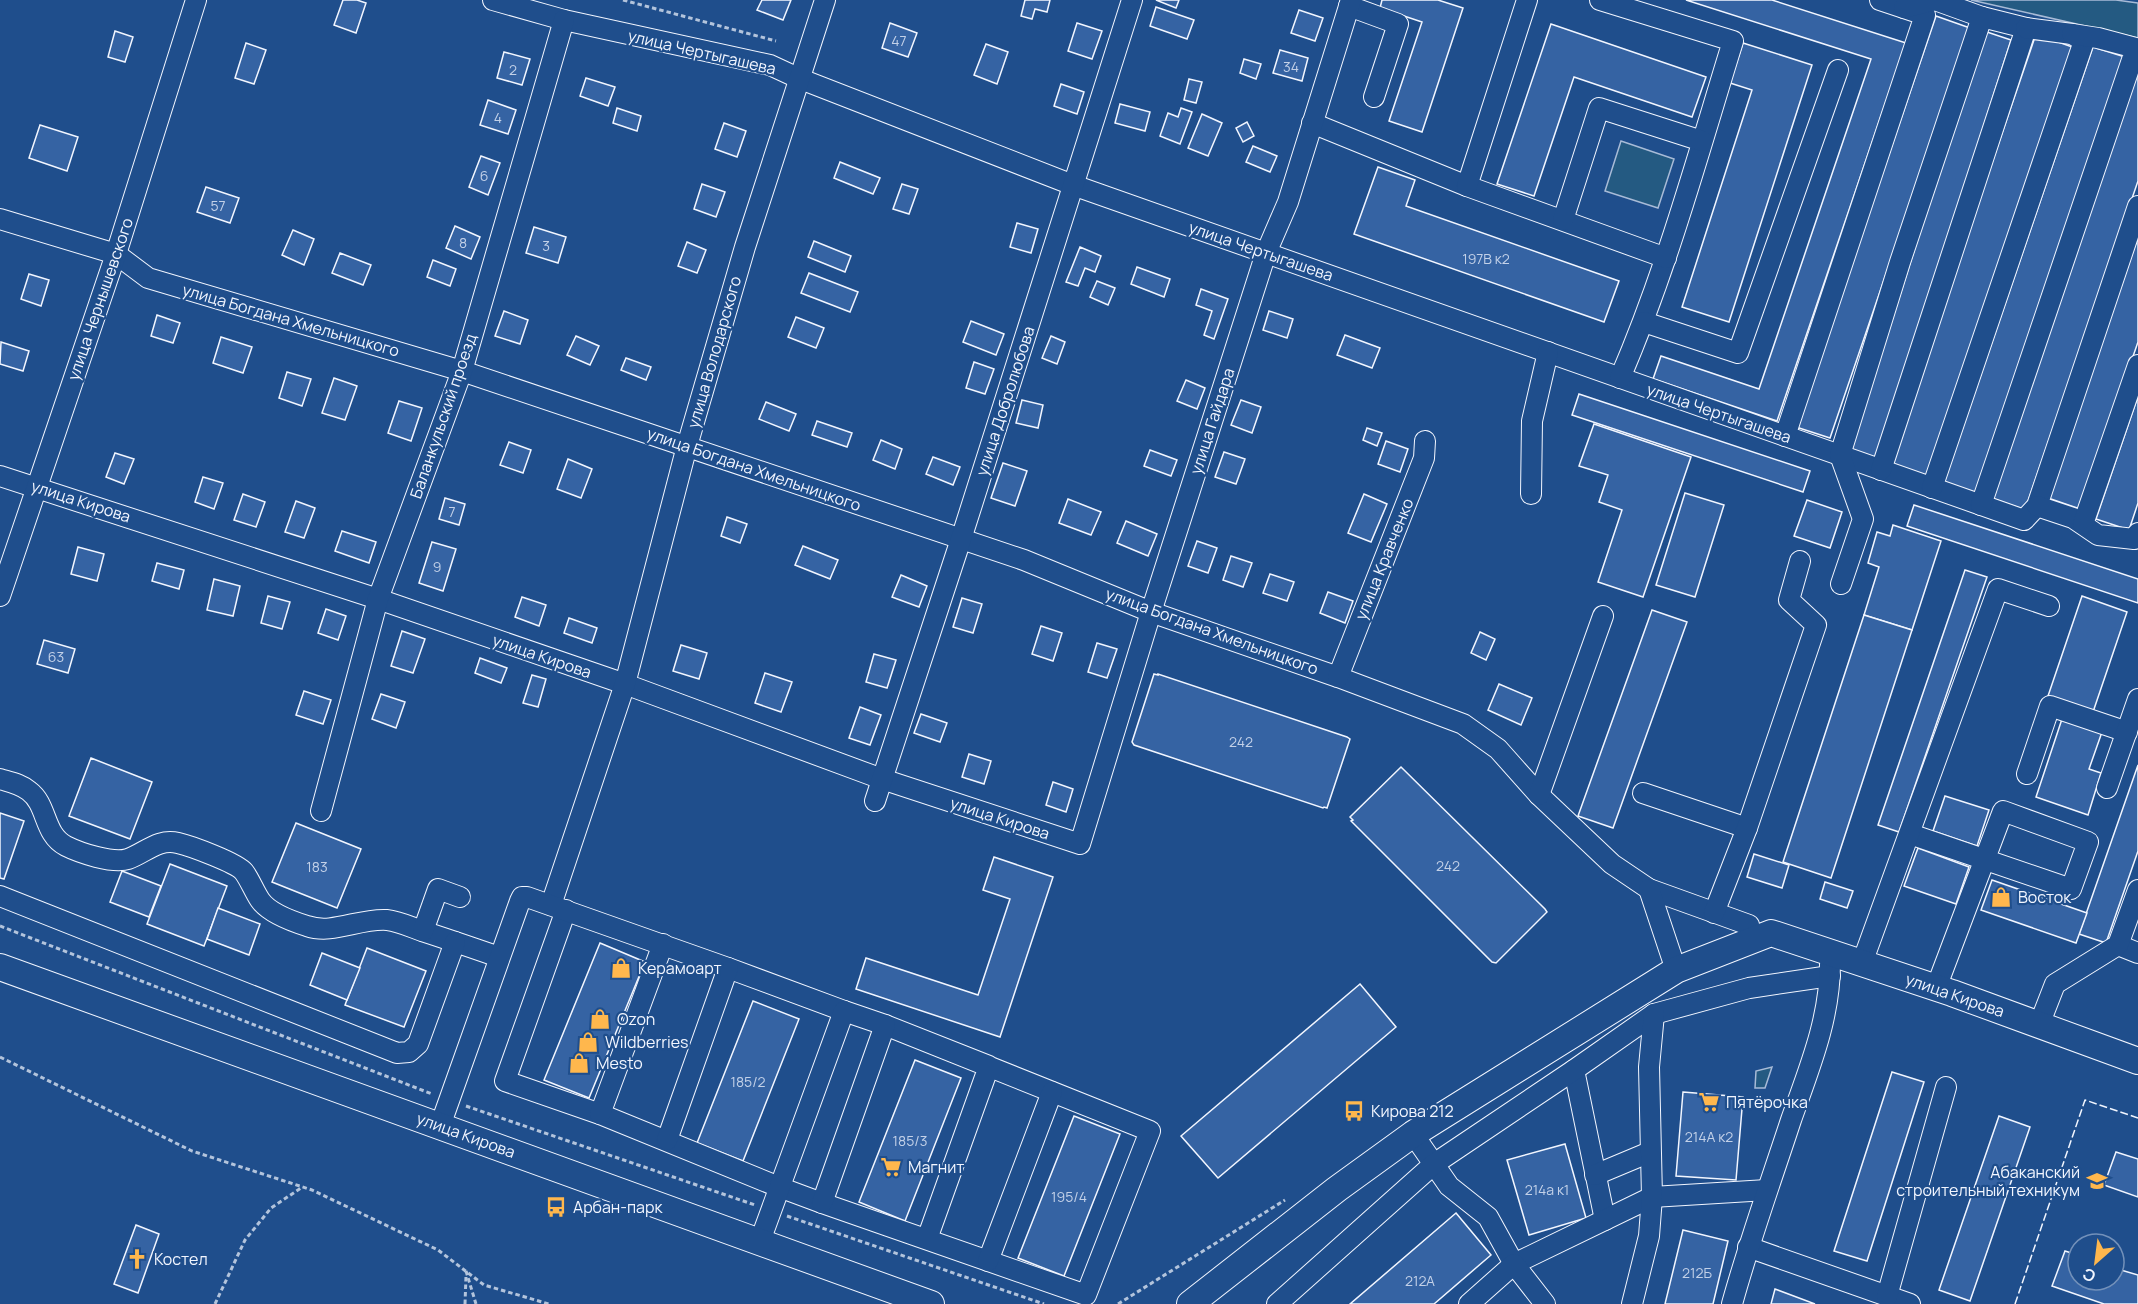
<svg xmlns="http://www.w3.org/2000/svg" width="2138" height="1304" font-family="Manrope,sans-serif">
	<rect width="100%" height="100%" fill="#1f4e8c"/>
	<g fill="#245a82" stroke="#a8bbd7" stroke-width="1.5">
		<path d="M1971,0H2116L2138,3V38Z"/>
		<path d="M1621,141L1674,159L1658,208L1605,191Z"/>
		<path d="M1772,1067L1765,1088H1755L1756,1071Z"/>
	</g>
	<g fill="#3563a3" stroke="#f2f6ff" stroke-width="1.5">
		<path d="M343,0H357L366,3L356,33L334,25Z"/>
		<path d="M762,0H791L783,20L757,10Z"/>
		<path d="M1025,0H1050L1047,12L1035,9L1032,19L1021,16Z"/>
		<path d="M1156,0H1179L1176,8Z"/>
		<path d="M1382,0H1438L1463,8L1422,132L1389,121L1422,22L1380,8Z"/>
		<path d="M1686,0H1772L1906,43L1777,421L1653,379L1661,356L1759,389L1871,59Z"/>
		<path d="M1156,7L1194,20L1187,39L1150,26Z"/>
		<path d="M1299,10L1323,18L1315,41L1291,33Z"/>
		<path d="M1936,16L1970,28L1830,438L1796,427Z"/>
		<path d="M890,23L917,33L908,57L882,48Z"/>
		<path d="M1077,23L1102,31L1092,59L1068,51Z"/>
		<path d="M1551,24L1706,77L1692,117L1574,77L1534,196L1497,184Z"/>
		<path d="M115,31L133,37L125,62L108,57Z"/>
		<path d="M1984,31L2011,40L1877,461L1850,452Z"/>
		<path d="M2036,34L2075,48L1927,477L1889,463Z"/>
		<path d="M246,43L266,50L254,84L235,78Z"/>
		<path d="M1743,43L1812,65L1729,322L1682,307L1752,90L1730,83Z"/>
		<path d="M986,44L1008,52L997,84L974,75Z"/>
		<path d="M2093,47L2125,57L1975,493L1944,482Z"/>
		<path d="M1280,50L1308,58L1302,81L1273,73Z"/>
		<path d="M504,52L530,59L522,85L497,78Z"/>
		<path d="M1244,59L1261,64L1256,79L1240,73Z"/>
		<path d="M2138,71V181L2025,510L1991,498Z"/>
		<path d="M586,78L615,87L608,106L580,96Z"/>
		<path d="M1189,79L1202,82L1196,103L1184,100Z"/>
		<path d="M1061,84L1084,92L1077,114L1054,106Z"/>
		<path d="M488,100L516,110L508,134L480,125Z"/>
		<path d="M1120,104L1150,112L1145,131L1115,123Z"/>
		<path d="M617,108L641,116L637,131L613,123Z"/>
		<path d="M1181,108L1192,112L1180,144L1160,136L1168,113L1178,117Z"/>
		<path d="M1202,114L1222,123L1208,156L1188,148Z"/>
		<path d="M1247,122L1254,136L1243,142L1236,128Z"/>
		<path d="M724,123L746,131L737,157L715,149Z"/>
		<path d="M40,125L78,137L67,171L29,158Z"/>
		<path d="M1253,146L1277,156L1270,172L1246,162Z"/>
		<path d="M481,156L500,163L488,195L469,187Z"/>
		<path d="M840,162L880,178L873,194L834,178Z"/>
		<path d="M1378,167L1415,180L1406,206L1619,281L1604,322L1354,234Z"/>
		<path d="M702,184L725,192L716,217L694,209Z"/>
		<path d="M902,184L918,189L909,214L893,209Z"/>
		<path d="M206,187L239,198L230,223L197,212Z"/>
		<path d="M1017,223L1038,229L1031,253L1010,247Z"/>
		<path d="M455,226L480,237L471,259L446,248Z"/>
		<path d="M534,227L566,237L558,263L526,253Z"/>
		<path d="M293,230L314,239L304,265L282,255Z"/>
		<path d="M2138,237V342L2080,509L2048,498Z"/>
		<path d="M814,241L851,256L845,272L808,257Z"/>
		<path d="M687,242L706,250L697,273L678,266Z"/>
		<path d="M1080,247L1101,256L1095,272L1085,268L1078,286L1066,282Z"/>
		<path d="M340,253L371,265L363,285L332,273Z"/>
		<path d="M433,260L456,269L450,286L427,277Z"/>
		<path d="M1137,267L1170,279L1164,297L1131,284Z"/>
		<path d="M809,273L858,292L850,312L801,293Z"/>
		<path d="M29,274L49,280L41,306L21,299Z"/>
		<path d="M1097,281L1115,288L1108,305L1090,297Z"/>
		<path d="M1201,289L1228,299L1214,339L1204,335L1212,311L1196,305Z"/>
		<path d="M504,311L528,320L520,344L495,336Z"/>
		<path d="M1269,311L1293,319L1287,338L1263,330Z"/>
		<path d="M157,315L180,323L173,343L151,336Z"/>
		<path d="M796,317L824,328L816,348L788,337Z"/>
		<path d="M971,321L1004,334L996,355L963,342Z"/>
		<path d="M1345,335L1380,348L1372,368L1337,355Z"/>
		<path d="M576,336L599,346L590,365L567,355Z"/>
		<path d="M1051,336L1065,342L1057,364L1042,358Z"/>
		<path d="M221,337L252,347L243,373L213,363Z"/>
		<path d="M1,342L29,351L23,371L0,364Z"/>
		<path d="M626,358L651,367L646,380L621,370Z"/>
		<path d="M974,362L994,369L985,394L966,388Z"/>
		<path d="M287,372L311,379L302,406L279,398Z"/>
		<path d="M334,378L357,386L345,420L322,413Z"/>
		<path d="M1186,380L1205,388L1197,409L1177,401Z"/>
		<path d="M1579,394L1810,471L1803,492L1572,415Z"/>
		<path d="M2138,396V503L2129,530L2096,519Z"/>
		<path d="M1022,400L1043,405L1038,428L1016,423Z"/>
		<path d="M1241,400L1261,407L1252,433L1231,425Z"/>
		<path d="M399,401L422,408L411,441L388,433Z"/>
		<path d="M766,402L796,414L789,431L759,419Z"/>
		<path d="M817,421L852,433L847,447L812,435Z"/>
		<path d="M1594,424L1691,457L1643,597L1598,582L1622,510L1599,502L1608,475L1579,466Z"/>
		<path d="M1367,428L1382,433L1377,446L1363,440Z"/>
		<path d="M881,440L902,449L895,469L873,460Z"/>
		<path d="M1386,441L1408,449L1400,472L1378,464Z"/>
		<path d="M509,442L531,450L523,473L500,465Z"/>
		<path d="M1150,450L1177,460L1171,476L1144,466Z"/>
		<path d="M1224,452L1245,459L1236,484L1215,477Z"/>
		<path d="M115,453L134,459L124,484L106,477Z"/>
		<path d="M933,457L960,467L953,485L926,474Z"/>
		<path d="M568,459L592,469L581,498L557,489Z"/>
		<path d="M1003,463L1027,471L1015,506L991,498Z"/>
		<path d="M203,477L223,483L214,509L195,502Z"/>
		<path d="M1685,493L1724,505L1695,597L1656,585Z"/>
		<path d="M243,494L265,502L256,527L234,520Z"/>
		<path d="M1364,494L1387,504L1371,542L1348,533Z"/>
		<path d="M445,498L465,504L459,525L439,519Z"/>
		<path d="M1068,499L1101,512L1091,535L1059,523Z"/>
		<path d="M1807,500L1842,512L1830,548L1794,536Z"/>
		<path d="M296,501L315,508L304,538L285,532Z"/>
		<path d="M1914,505L2138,579V603L1907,526Z"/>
		<path d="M727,517L747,524L740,543L721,536Z"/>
		<path d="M1126,521L1157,534L1148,556L1117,543Z"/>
		<path d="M1893,525L1941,541L1912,630L1864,615L1879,567L1868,563L1877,532L1890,536Z"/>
		<path d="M342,531L376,542L369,563L335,551Z"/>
		<path d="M1197,541L1217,548L1208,573L1188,566Z"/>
		<path d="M432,542L456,549L443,591L419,583Z"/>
		<path d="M803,546L838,560L830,579L795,565Z"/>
		<path d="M78,547L104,554L97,581L71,574Z"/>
		<path d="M1231,556L1252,563L1243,587L1223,580Z"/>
		<path d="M157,563L184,570L179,589L152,581Z"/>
		<path d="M1965,570L1987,577L1899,832L1878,825Z"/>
		<path d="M1270,574L1294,582L1287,601L1263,593Z"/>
		<path d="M901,575L927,586L919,607L892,597Z"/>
		<path d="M214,579L240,586L233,616L207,610Z"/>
		<path d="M1328,592L1353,601L1345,623L1320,613Z"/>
		<path d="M268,596L290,602L282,629L261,623Z"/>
		<path d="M2082,596L2127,612L2093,712L2048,696Z"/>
		<path d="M522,597L546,605L539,626L515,617Z"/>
		<path d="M962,598L982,604L973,633L953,627Z"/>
		<path d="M326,609L346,616L338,640L318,633Z"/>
		<path d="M1652,610L1687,622L1613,828L1578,816Z"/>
		<path d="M1864,615L1912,630L1831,878L1783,862Z"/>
		<path d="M569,618L597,628L592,643L564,633Z"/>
		<path d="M1041,626L1062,633L1053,661L1032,654Z"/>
		<path d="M402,631L425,639L413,673L391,666Z"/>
		<path d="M1480,632L1495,639L1486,660L1471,653Z"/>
		<path d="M44,640L75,649L68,673L37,664Z"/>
		<path d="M1097,643L1117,649L1107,678L1088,672Z"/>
		<path d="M681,645L707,653L699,679L673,671Z"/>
		<path d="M874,654L896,660L887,688L866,682Z"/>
		<path d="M480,658L507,668L501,683L475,673Z"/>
		<path d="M765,673L792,682L781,712L755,703Z"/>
		<path d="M1154,674L1158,675V674L1347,737L1350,739L1327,808L1324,807L1323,808L1134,745L1132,742Z"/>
		<path d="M532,675L546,679L538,707L523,703Z"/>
		<path d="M1499,684L1532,698L1521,725L1488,710Z"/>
		<path d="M304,691L331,700L323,724L296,715Z"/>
		<path d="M381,694L405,702L396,728L372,719Z"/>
		<path d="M860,707L881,715L870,745L849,738Z"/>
		<path d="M921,714L947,723L940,742L914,733Z"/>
		<path d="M2062,719L2102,732L2089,769L2101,773L2088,815L2036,797Z"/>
		<path d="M969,754L991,761L984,784L962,777Z"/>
		<path d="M91,758L152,782L130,839L69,816Z"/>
		<path d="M2138,765V851L2106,943L2079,934Z"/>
		<path d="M1401,767L1545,909L1547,912L1496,963L1492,962L1351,821L1353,820L1350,817Z"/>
		<path d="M1053,782L1073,789L1066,812L1046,805Z"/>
		<path d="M1945,796L1989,810L1977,846L1933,831Z"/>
		<path d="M0,813L24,821L4,879L0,878Z"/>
		<path d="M296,823L361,849L337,908L272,882Z"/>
		<path d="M1918,848L1969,867L1956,904L1904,886Z"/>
		<path d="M1754,854L1789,865L1782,888L1747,877Z"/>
		<path d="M994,857L1053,877L1000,1037L856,989L866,958L978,995L1010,899L983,890Z"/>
		<path d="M170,864L227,886L204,946L147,924Z"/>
		<path d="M122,871L161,886L149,917L110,902Z"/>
		<path d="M1992,880L2087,913L2076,943L1981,910Z"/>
		<path d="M1825,882L1853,891L1847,908L1820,899Z"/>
		<path d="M218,908L260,924L249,955L207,939Z"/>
		<path d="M600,943L645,962L589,1098L544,1080Z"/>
		<path d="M367,948L426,971L404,1027L345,1005Z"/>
		<path d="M322,953L360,968L347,1000L310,985Z"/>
		<path d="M1360,984L1396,1027L1218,1178L1181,1136Z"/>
		<path d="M753,1001L799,1019L743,1161L697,1143Z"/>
		<path d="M915,1060L961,1078L905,1221L859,1202Z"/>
		<path d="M1892,1072L1924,1082L1867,1261L1834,1251Z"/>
		<path d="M1683,1092L1743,1097L1736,1180L1676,1176Z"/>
		<path d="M1074,1116L1120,1134L1064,1276L1018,1258Z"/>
		<path d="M1999,1116L2030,1127L1970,1301L1939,1290Z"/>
		<path d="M1565,1144L1586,1218L1529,1235L1507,1160Z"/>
		<path d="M2116,1152L2138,1159V1197L2104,1185Z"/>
		<path d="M1456,1213L1491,1255L1434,1304H1350Z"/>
		<path d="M136,1225L159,1234L138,1293L114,1284Z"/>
		<path d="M1683,1230L1728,1241L1713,1304H1665Z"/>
		<path d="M2065,1251L2078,1255V1280H2114V1268L2138,1275V1304H2104L2052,1286Z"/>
		<path d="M1775,1289L1815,1304H1771Z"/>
	</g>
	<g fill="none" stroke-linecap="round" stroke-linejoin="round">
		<g stroke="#f2f6ff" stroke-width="22">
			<g id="minor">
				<path d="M493,0L564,20L770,65L798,78L1073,185L2024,520L2037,506L2138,206"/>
				<path d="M1600,0L1733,41C1698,154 1667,269 1620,378"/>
				<path d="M1349,6L1398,24L1374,97"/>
				<path d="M1312,123L1467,186L1666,258"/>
				<path d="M1467,186L1527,0"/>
				<path d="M0,219L116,254L148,278L462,371L1024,560L1151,612L1338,677L1463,724L1498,749L1539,795L1612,864L1649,889L1749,925"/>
				<path d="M1563,220L1599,108L1702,141"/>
				<path d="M1644,322L1738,353L1838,70"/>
				<path d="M1785,436L1925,15L1880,0"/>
				<path d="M1881,470L2026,28L1982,17"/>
				<path d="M0,476L378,599L625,684L882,779L1080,844L1151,612L1266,253L1288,202L1351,0"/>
				<path d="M1932,488L2084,41L2072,34L2026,28"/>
				<path d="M1531,494L1532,421L1548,352"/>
				<path d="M1981,505L2136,48L2098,38L2072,34"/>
				<path d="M2037,506L2073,518L2098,535L2134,539L2138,533"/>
				<path d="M2083,524L2138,365"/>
				<path d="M1841,584L1863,519L1840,455L1900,262L1982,17L1935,0L1904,8"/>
				<path d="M0,596L116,254L196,0"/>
				<path d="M1338,677L1424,458L1425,441"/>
				<path d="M2027,774L2050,706L2127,732"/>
				<path d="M0,779C10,782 21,784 29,791C48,805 43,834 66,846C80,853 113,864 128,859C145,853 158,838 178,843C191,846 237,863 244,872C250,880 254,891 260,900C269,913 291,921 307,926C333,935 359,918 387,920C398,921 411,927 422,931C447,939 473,948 499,957"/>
				<path d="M2107,788L2138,699"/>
				<path d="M1643,793L1747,828"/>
				<path d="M1539,795L1603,616"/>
				<path d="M875,801L962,536L1132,0"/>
				<path d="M321,811L378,599L462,371L564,20"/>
				<path d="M1910,834L2071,889L2088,842L2003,811L1936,988"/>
				<path d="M1649,889L1676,970"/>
				<path d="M0,896L397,1053L409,1052L418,1044L455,942"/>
				<path d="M551,905L625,684L687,446L745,247L825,0"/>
				<path d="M566,910L505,1081L600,1114L779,1187L822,1203L1086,1295L1150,1131L885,1025L989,1066L927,1239"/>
				<path d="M1714,913L1747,828L1816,625L1789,600L1800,561"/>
				<path d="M423,931L438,889L460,897"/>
				<path d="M2118,945L2138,953"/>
				<path d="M1862,963L1998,589L2049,606"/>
				<path d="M728,968L844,1011"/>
				<path d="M2039,1025L2055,984L2118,945L2138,890"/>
				<path d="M1574,1070L1605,1220"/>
				<path d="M600,1114L663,944"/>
				<path d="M440,1126L520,901L522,897H527L728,968L667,1140"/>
				<path d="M1413,1134L1449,1186L1488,1217L1514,1264L1652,1197L1767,1190"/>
				<path d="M1595,1175L1650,1152"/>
				<path d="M760,1241L844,1011L885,1025L822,1203"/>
				<path d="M1748,1247L1910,1304"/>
				<path d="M988,1261L1052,1092"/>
				<path d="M1887,1296L1946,1087"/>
				<path d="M1277,1304L1434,1164L1574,1070L1654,1014L1749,988L1830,976"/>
				<path d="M1469,1304L1514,1264L1545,1304"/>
				<path d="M1632,1304L1649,1236L1652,1197L1649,1067L1654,1014"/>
				<path d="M1732,1304C1749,1242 1771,1181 1791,1120C1809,1069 1830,1019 1830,964"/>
			</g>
		</g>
		<g stroke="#f2f6ff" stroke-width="28">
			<g id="major">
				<path d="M0,967L931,1304"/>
				<path d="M1190,1304L1337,1189L1413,1134L1676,970L1771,933L1952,993L2138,1061"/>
			</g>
		</g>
		<g stroke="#b3c4dc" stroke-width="3" stroke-dasharray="4.5 3" stroke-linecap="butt">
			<path d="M623,0L776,41"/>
			<path d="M0,926L432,1094"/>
			<path d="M0,1057L192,1151L312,1190L438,1250L484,1285L549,1304"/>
			<path d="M466,1106L755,1205"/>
			<path d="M787,1216L1044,1304"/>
			<path d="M466,1271L476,1304"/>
			<path d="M215,1304L245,1240L271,1208L301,1188"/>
			<path d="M465,1304L466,1276"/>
			<path d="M1118,1304L1285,1200"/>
		</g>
		<use href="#minor" stroke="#1f4e8c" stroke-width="20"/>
		<use href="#major" stroke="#1f4e8c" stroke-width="26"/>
		<path stroke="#f2f6ff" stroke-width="1.5" stroke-dasharray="8 3" stroke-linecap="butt" d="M2015,1304L2085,1100L2138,1118"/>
	</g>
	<defs>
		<g id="shop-bare" transform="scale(1.62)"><path d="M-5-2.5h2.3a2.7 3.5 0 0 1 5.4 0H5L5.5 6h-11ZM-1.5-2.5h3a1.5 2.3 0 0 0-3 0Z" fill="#ffb74d" stroke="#1f4e8c" stroke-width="2.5" paint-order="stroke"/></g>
		<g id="supermarket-bare" transform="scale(1.62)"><path d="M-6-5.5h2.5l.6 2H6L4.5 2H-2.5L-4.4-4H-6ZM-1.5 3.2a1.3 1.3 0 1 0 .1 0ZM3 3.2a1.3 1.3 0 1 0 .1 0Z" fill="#ffb74d" stroke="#1f4e8c" stroke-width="2.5" paint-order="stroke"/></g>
		<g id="bus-bare" transform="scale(1.62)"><path d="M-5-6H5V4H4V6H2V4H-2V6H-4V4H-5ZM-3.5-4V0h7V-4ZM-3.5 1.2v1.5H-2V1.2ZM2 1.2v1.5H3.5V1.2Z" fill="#ffb74d" stroke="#1f4e8c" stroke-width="2.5" paint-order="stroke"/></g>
		<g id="university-bare" transform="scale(1.62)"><path d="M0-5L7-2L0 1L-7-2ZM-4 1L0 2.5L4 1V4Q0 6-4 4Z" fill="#ffb74d" stroke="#1f4e8c" stroke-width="2.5" paint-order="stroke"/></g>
		<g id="church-bare" transform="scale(1.62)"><path d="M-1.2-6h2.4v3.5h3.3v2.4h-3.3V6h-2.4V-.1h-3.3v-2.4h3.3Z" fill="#ffb74d" stroke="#1f4e8c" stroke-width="2.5" paint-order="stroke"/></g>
	</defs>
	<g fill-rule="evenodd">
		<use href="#shop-bare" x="2001" y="897"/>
		<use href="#shop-bare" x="621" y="968"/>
		<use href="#shop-bare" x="600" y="1019"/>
		<use href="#shop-bare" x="588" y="1042"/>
		<use href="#shop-bare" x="579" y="1063"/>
		<use href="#supermarket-bare" x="1709" y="1102"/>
		<use href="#bus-bare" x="1354" y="1111"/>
		<use href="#supermarket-bare" x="891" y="1167"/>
		<use href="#university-bare" x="2097" y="1181"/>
		<use href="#bus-bare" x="556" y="1207"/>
		<use href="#church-bare" x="137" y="1259"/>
	</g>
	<g text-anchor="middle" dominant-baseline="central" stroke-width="4.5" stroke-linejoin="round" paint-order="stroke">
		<g font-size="14" fill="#c3d1e8">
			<text x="899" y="40">47</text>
			<text x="1291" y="66">34</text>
			<text x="513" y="69">2</text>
			<text x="498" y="117">4</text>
			<text x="484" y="175">6</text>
			<text x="218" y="205">57</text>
			<text x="463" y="242">8</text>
			<text x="546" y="245">3</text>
			<text x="1486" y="258">197В к2</text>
			<text x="452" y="511">7</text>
			<text x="437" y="566">9</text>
			<text x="56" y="656">63</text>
			<text x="1241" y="741">242</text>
			<text x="1448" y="865">242</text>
			<text x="317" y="866">183</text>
			<text x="748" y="1081">185/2</text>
			<text x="1709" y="1136">214А к2</text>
			<text x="910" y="1140">185/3</text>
			<text x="1547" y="1189">214а к1</text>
			<text x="1069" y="1196">195/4</text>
			<text x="1697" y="1272">212Б</text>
			<text x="1420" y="1280">212А</text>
		</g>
		<g font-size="16" fill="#f2f6ff" stroke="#1f4e8c">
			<text transform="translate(702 52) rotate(13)">улица Чертыгашева</text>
			<text transform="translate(1261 251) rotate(19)">улица Чертыгашева</text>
			<text transform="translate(100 299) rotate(-71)">улица Чернышевского</text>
			<text transform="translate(291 320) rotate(16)">улица Богдана Хмельницкого</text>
			<text transform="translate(714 352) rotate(-74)">улица Володарского</text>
			<text transform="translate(1005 401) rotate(-72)">улица Добролюбова</text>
			<text transform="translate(1719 413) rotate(19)">улица Чертыгашева</text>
			<text transform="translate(443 416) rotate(-71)">Баланкульский проезд</text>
			<text transform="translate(1212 421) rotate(-72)">улица Гайдара</text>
			<text transform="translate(754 469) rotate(19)">улица Богдана Хмельницкого</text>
			<text transform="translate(81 501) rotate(18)">улица Кирова</text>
			<text transform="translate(1384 559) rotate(-68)">улица Кравченко</text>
			<text transform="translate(1212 631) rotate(20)">улица Богдана Хмельницкого</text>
			<text transform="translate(542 656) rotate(19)">улица Кирова</text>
			<text transform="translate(1000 818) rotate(18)">улица Кирова</text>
			<text transform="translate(1955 995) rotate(19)">улица Кирова</text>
			<text transform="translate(466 1135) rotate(20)">улица Кирова</text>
		</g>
		<g font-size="16" fill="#f2f6ff" stroke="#1f4e8c" text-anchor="start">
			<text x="2018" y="897">Восток</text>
			<text x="638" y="968">Керамоарт</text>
			<text x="617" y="1019">Ozon</text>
			<text x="605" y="1042">Wildberries</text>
			<text x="596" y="1063">Mesto</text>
			<text x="1726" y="1102">Пятёрочка</text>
			<text x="1371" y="1111">Кирова 212</text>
			<text x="908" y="1167">Магнит</text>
			<text x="2080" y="1172" text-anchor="end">Абаканский<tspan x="2080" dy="18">строительный техникум</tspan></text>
			<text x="573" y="1207">Арбан-парк</text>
			<text x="154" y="1259">Костел</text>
		</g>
	</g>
	<g transform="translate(2096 1262) rotate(208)"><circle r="28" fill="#1f4e8c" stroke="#7391ba" stroke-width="1.5"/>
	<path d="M0-4.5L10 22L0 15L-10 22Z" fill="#ffb74d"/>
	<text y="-9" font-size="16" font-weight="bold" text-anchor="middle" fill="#f2f6ff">С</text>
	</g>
</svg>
